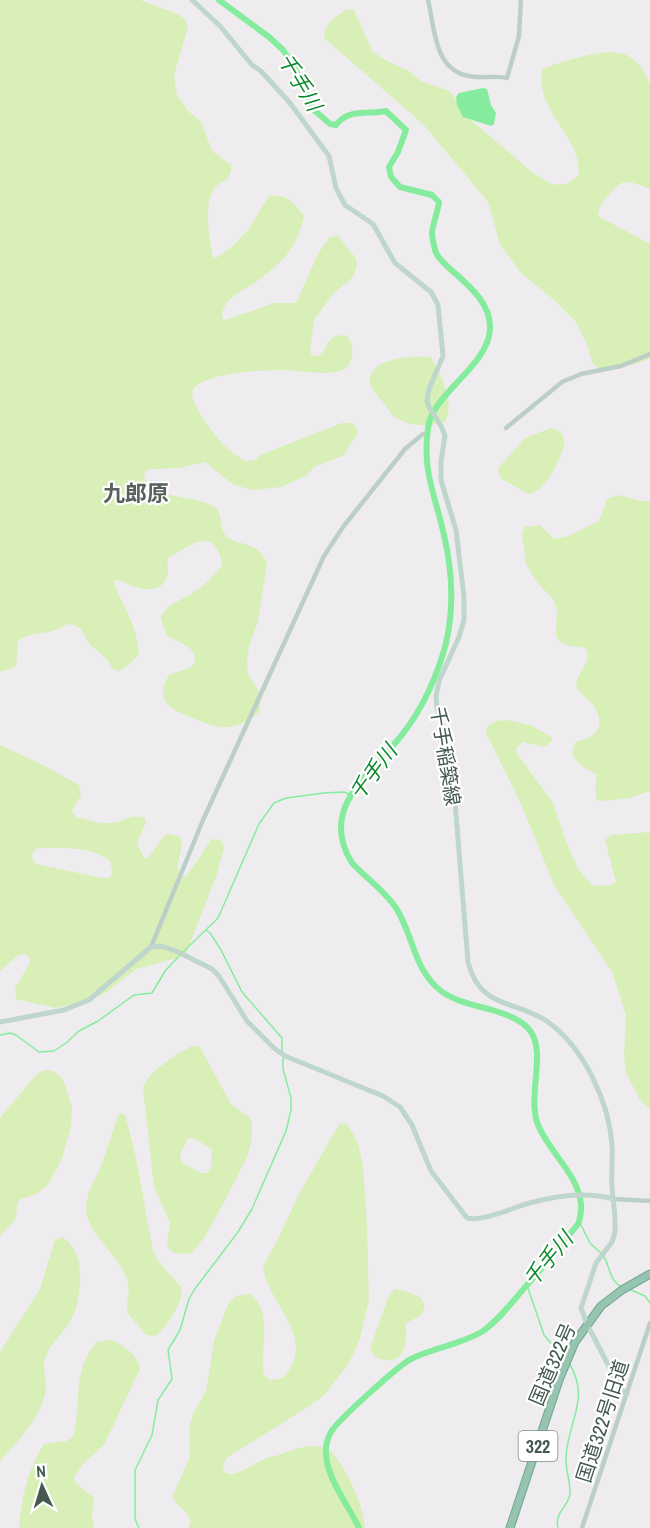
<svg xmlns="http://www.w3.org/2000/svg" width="650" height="1528" font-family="'Archivo Narrow','Noto Sans JP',sans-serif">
	<rect width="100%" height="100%" fill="#efecef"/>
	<g fill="#d8efb8" fill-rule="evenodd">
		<path d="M0,0H140L177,14L185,19L188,27L174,75L177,95L190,113L201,121L212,151L231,165C232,183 220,179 213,191C204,205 209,241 213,257L216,258L233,246L248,230L269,196C288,194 293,201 304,216C301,231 293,250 281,261C273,268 264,276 256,282C243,291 221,299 222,318L226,320L274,303H296L319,252L330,237L338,236L355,257L357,265L353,277L333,294L314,320L310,351L312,356C333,357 320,331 348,336C356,350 354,369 336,372C318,375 298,370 281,370C263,370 202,373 193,390C187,401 218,440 227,448C232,453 239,457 245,461L255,460L260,455L342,423H352L357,428V434L343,456L316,466L305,476L281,487L253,490L234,485L205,462L179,468L150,469L145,472L144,478C160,501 188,494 211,505C224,511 218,522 224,533C234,549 256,536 267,564L258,621L249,647L247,662L248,674L258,690L261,699L259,712C250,720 240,726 227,727C215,728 206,723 195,719C172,710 153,702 169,675L192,667C203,649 180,643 167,636L161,618C166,603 182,601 194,592C205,585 213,576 222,566C221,556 218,546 208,541L196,542L168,558C167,563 168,568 168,573C162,600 134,587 118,580L114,581L115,587C126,609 137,629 139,653L132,662L119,671L113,669L106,658L90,645L80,628L73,625L66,624C52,637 34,629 18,641C16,651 19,658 15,667L0,672Z"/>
		<path d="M347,9L354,10L373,52L389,62L409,71L421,81L449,91L456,99L460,111L532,172L551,184L561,185L568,183L578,176C585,140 534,111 542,70C553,64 565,61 577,58C612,49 636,46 650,85V189L631,182L621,183C611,192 599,202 598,216L650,244V358C634,366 618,368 600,369L593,364L585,340L575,321L554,300L520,272L500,244L488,202L469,179L423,124L324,38C324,23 336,17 347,9Z"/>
		<path d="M431,357C440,373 456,405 445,422C428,427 410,427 395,417C390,413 387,407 383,402C379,397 371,390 370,383C367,358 413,355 431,357Z"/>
		<path d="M551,428L560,431L565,441C562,458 546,491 529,494L500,478L498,468L525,438Z"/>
		<path d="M618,495L642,501H650V791L631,798L601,801L597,800L595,788L597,775C585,767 563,759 577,741C595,739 606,727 595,708C591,700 581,695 576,687C576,670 595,661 585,648L566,645L559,641L556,636L557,610L554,600L535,580L526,564L522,535L524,527L540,525L554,539L568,536L599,521L607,499Z"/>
		<path d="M507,720L530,725L552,737V741L544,747L523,742L516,748V752L553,803L568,847L579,870L592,885L610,886L616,882L606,844L605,840L611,835L650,832V1109L640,1100L626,1073L624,1057L626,1015L612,972L554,885L522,806L486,733L487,726L496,721Z"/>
		<path d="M0,745L43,765L79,785L81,795L72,811L76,817C89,820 99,824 111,823C126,822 128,813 145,818L146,822L137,843L144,858H148L165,835L170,834L180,837C186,851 171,864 182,877L187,875L212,839L221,840L224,848L217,874L186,954L180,957L136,969L107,992L87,1002L55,1008L16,999L15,988L30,963V959L26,954L18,955L0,971ZM42,848C63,848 93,846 110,861L113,873L109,878H102L36,864L33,861L32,854L36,849Z"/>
		<path d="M192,1046H198L201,1049L231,1104L249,1117L252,1122V1139L247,1157L230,1191L206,1235L193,1252L187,1254L175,1253L169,1249L167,1245L170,1223L154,1187L143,1088C147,1072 178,1053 192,1046ZM188,1138H193L212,1149L211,1167L207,1173H201L181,1162L180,1154Z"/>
		<path d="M44,1070L53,1071L63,1079L72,1107L71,1126L62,1159L47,1186L36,1194L21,1199L18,1202L15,1220L0,1236V1118L37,1074Z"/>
		<path d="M123,1113L125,1115L135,1153L153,1251L158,1261L182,1288C183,1303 167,1328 155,1336L146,1335L127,1312C126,1302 130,1293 128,1284C124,1257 87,1237 86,1209C86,1193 95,1180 101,1166C107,1150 112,1134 117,1118L119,1114Z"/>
		<path d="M340,1123L348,1125L358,1143L363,1166L367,1226L369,1300L360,1338L349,1363L324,1395L311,1405L228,1457L224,1462L223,1469L227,1474C241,1474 250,1466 262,1460C268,1457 277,1456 284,1453C314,1442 329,1440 345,1471C355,1489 363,1508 365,1528H188L191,1523L188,1515L174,1500L173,1495L190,1457L189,1427L193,1414L206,1391L214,1341L229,1302L236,1296L249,1294C275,1309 259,1351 264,1375L270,1380C279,1380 285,1378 289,1370C313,1332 266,1302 263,1266L277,1241L300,1192Z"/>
		<path d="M62,1237C88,1251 82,1301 70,1322C62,1334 51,1343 46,1356C41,1368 47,1376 46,1388C43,1416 18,1441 0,1461V1352L40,1289L55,1240Z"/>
		<path d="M395,1289L409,1292L421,1298L425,1307L420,1316L406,1323C406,1344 406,1368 376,1358L370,1349L389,1295Z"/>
		<path d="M111,1340C123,1345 139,1355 140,1369L104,1445L83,1464L74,1477L76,1483L94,1498L92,1515L94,1528H19C22,1496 27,1472 44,1444L67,1441L73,1437C82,1404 71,1370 97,1342Z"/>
	</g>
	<path fill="#85ec9e" d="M483,88L487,89L491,105L496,113L494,124L491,126L463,117L457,105L456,97L459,93Z"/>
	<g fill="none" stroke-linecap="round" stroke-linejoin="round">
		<g stroke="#85ec9e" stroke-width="1.5">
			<path d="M206,930L210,933L221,950L242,992L282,1038V1051"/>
			<path d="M182,953L218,918L259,824L274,803L286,798L324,793L344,792L351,795"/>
			<path d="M0,1035L10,1033L16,1035L39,1052L54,1051L66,1043L79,1031L98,1021L134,995L152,993L165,971L179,956"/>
			<path d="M579,1221L590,1243L601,1253"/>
			<path d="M604,1257C610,1267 610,1282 622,1287"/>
			<path d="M527,1285L544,1335L565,1360"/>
			<path d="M629,1289L645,1296L650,1303"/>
			<path d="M139,1528L135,1519V1470L152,1435L158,1400L172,1379L168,1350L180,1330L189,1299L194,1290L238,1232L252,1209L286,1131L291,1110V1098L283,1069V1058"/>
			<path d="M558,1528C554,1513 568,1507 570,1494C571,1482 565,1469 566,1457C568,1420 591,1399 569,1363"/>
		</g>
		<path stroke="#85ec9e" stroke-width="6" d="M219,0L269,37L283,50L293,64L313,109L330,124L336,125C348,108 369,115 386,111L406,130L398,152L389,167L391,177L400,187L432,195L439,202C438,211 432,227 432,233C432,238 434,245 435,250C437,258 444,263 449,268C467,284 492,303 490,330C487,367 432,394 428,428C422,472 435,494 444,535C452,569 454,608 446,643C438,675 422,710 401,736C370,775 318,808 352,863C366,878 385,891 396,908C414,936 413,969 441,991C466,1010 514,1007 531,1032C546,1054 527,1096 538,1125C549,1152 578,1174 581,1204C582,1209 580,1217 579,1222C576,1228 569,1234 565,1240C553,1256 540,1270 527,1285C513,1301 500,1319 483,1331C461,1345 434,1347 411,1359C399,1365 337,1421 331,1432C328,1437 326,1444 326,1450C325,1477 348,1504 359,1528"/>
		<g stroke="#6ea88e" stroke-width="9">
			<path id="trunk" d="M510,1528L559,1380L575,1342L601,1306L622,1290L650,1274"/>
		</g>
		<g stroke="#bccfc6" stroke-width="4.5">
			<path d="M428,0C435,29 434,70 469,76C482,79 494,75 507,78L519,36L521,0"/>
			<path d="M506,428L562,382L581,374L621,366L650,354"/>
			<path d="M151,947L203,820L324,556L343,527L405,449L423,434"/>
			<path d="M614,1199L650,1201"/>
			<path d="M582,1528L650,1323"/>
		</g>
		<g stroke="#bed6cb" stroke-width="5">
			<path d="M192,0L220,26L252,65L261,71L290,103L329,156L336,188L345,205L373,224L395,263L431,292L438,305L443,356L429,389L427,401L429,407L441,426L445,435L441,462V480L456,530L464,597V620L459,637L439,681L436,696L437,709L448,739L452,765L468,962C480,1010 515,999 548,1022C584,1048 609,1102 612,1145C613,1159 611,1173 612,1187C613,1202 616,1217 615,1232L612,1242L596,1263L581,1308L587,1324L620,1388L627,1394"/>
			<path d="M0,1022L64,1010L89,1000L151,947L161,946L176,951L212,969L219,976L247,1021L275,1049L285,1056L383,1096L400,1107L412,1125L431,1171L467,1218C481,1222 510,1209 526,1204C555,1196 584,1191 614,1199"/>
		</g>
		<use href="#trunk" stroke="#97c4b0" stroke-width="7"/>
	</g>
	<g text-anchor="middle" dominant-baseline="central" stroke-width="4.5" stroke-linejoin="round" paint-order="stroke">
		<rect fill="#fff" stroke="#7c8c84" stroke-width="1.5" x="518.5" y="1431" width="39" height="30" rx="4.5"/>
		<g font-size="18" font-weight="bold" fill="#445a4f">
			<text x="538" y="1446">322</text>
		</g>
		<g font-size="20" fill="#445a4f" stroke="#fff">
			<text transform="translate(446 756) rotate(81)">千手稲築線</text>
			<text transform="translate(552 1364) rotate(-67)">国道322号</text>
			<text transform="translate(602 1421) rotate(-72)">国道322号旧道</text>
		</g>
		<g font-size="21" font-style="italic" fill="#0b892b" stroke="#fff">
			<text transform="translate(300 82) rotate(59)">千手川</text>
			<text transform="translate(373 772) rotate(-53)">千手川</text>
			<text transform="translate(548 1259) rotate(-50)">千手川</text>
		</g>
		<g font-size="22" font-weight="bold" fill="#59615e" stroke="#fff">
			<text x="136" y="493">九郎原</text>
		</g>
	</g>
	<g transform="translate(42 1486) rotate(356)" stroke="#ffffff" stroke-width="4.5" paint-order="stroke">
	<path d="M0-4.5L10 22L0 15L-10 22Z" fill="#445a4f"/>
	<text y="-9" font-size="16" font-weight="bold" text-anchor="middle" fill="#445a4f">N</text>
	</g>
</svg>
